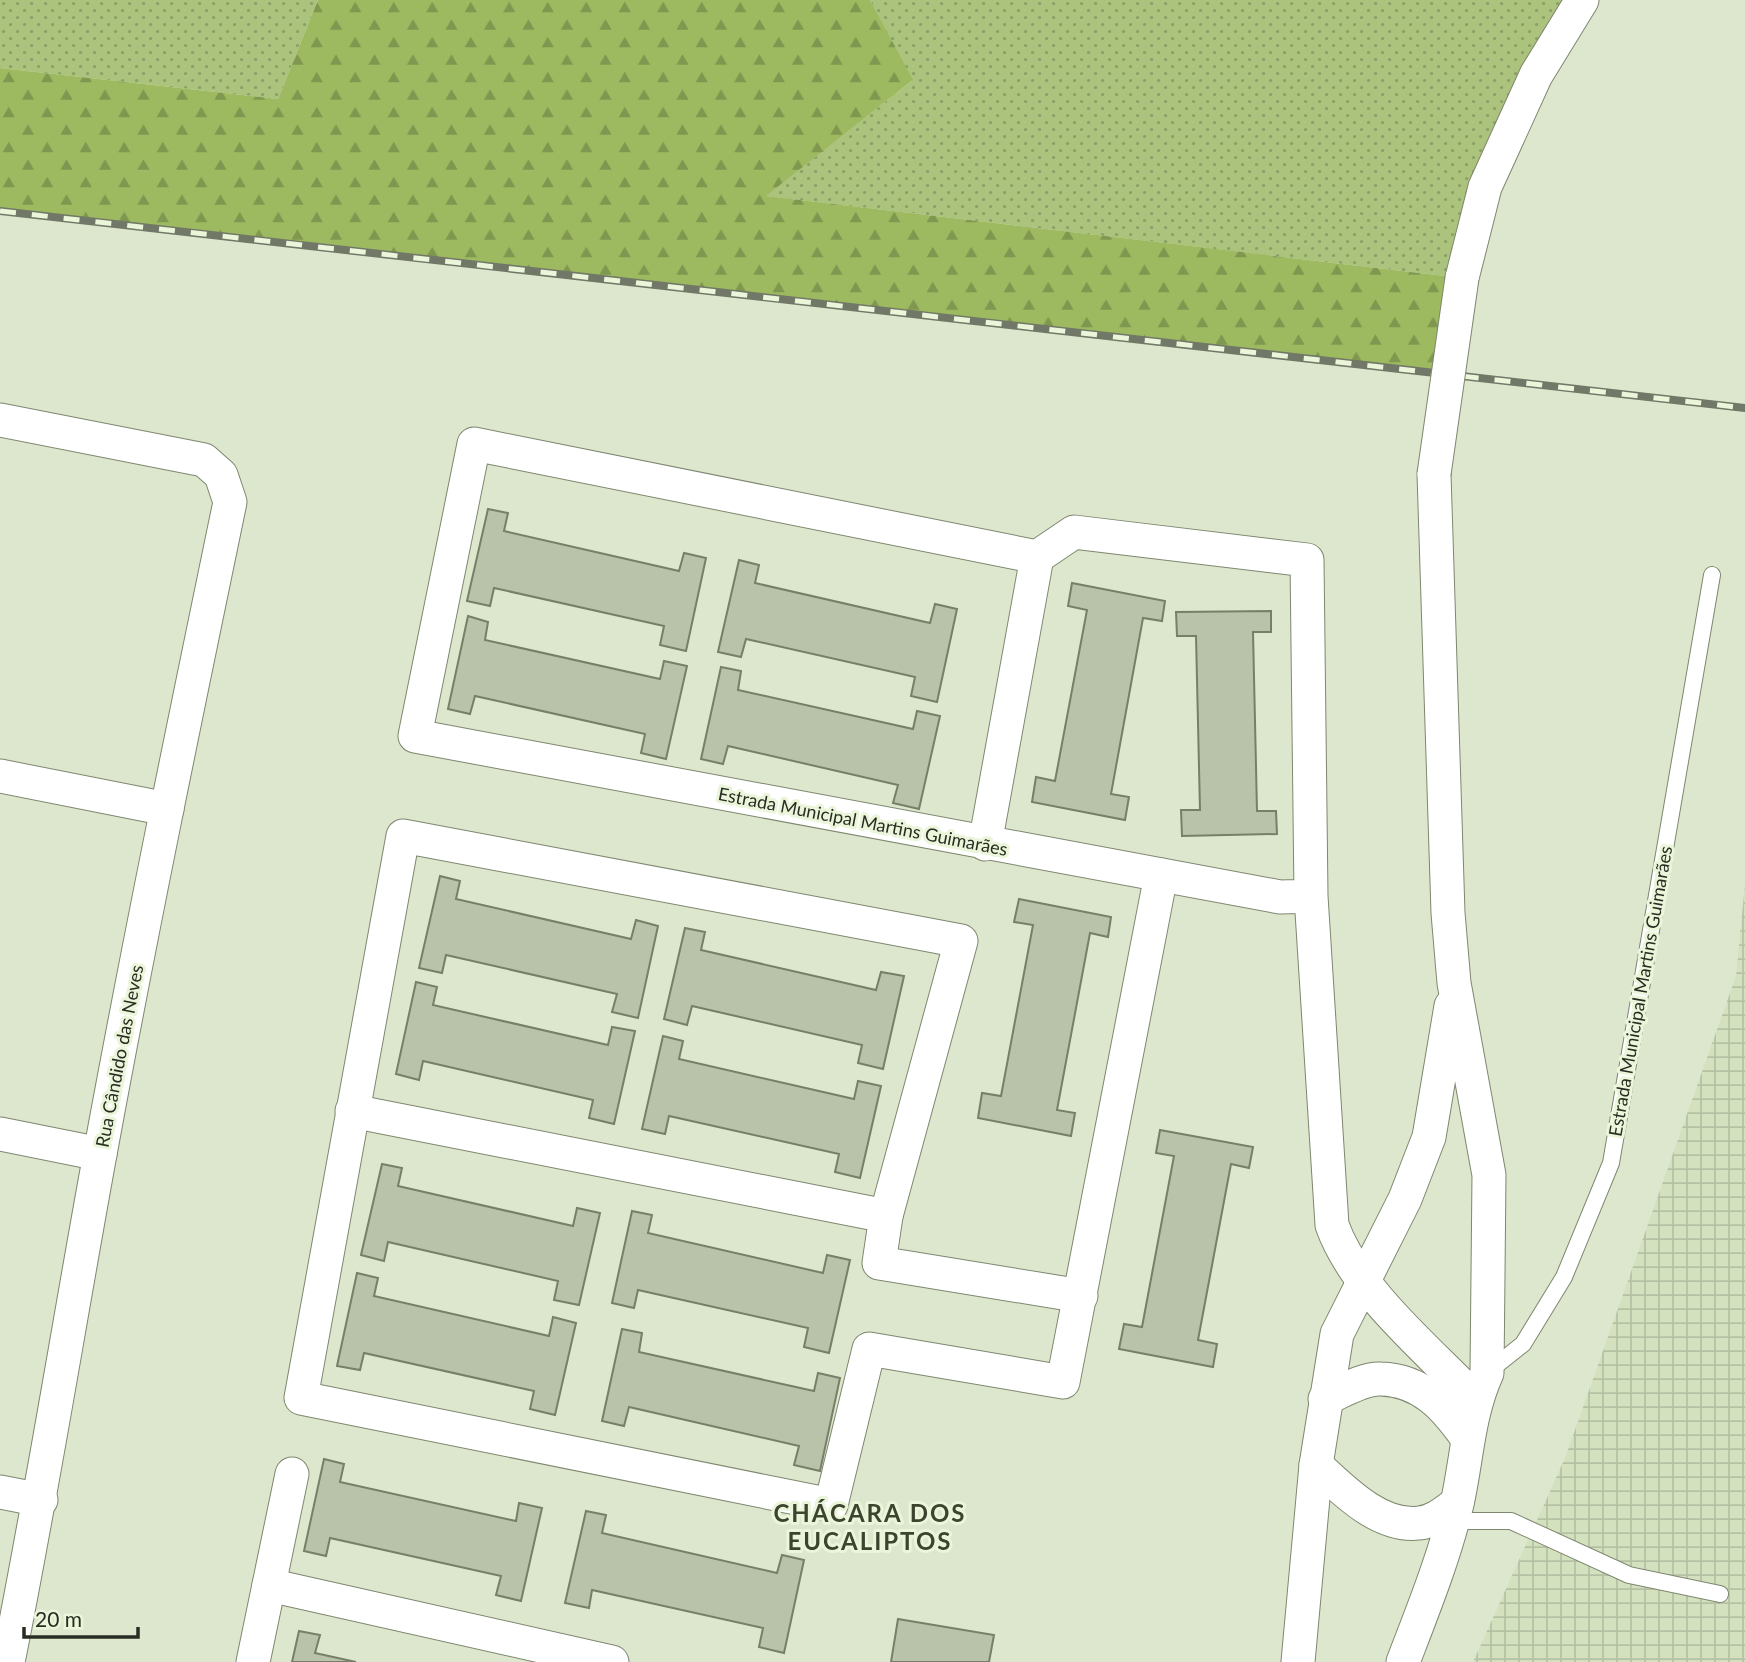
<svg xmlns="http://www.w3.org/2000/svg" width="1745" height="1662" font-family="Lato,sans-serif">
	<defs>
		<pattern id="industrial-grid" width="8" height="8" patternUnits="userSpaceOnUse" patternTransform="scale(1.75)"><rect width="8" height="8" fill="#d4e1bf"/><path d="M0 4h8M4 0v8" fill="none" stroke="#b6c1a4"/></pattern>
		<pattern id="green-dots" width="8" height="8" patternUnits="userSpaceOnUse" patternTransform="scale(1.75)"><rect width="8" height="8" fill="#abc37d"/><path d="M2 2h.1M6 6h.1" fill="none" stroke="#8b9f66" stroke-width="1.8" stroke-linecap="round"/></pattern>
		<pattern id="forest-firs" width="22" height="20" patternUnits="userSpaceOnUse" patternTransform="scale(1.75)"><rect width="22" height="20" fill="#9dba60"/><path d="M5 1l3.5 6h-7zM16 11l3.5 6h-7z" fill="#80974f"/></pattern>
	</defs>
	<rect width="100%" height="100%" fill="#dde7cd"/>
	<path fill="url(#industrial-grid)" d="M1745,884V1662H1473L1565,1458L1736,976Z"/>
	<g fill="url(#green-dots)">
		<path d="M0,0H318L278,99L0,68Z"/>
		<path d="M870,0H1582L1462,278L765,196L912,81Z"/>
	</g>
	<path fill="url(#forest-firs)" d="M318,0H870L913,80L766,196L1462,278L1441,373L0,209V68L278,99Z"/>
	<g fill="#b9c3aa" stroke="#767f67" stroke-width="2">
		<path d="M488,509L508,513L504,531L679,571L684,553L706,558L686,651L660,645L664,626L494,588L490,606L467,601Z"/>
		<path d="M739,560L759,565L755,583L930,623L935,604L957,609L937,702L911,696L915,677L746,639L741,657L718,652Z"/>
		<path d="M1072,583L1165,601L1162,621L1143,618L1111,794L1129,797L1125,820L1032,802L1036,777L1055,781L1087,610L1068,606Z"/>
		<path d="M1271,611V632H1253L1257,811H1276L1277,834L1182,836L1181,810H1200L1196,636H1177L1176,612Z"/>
		<path d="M468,616L488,622L485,640L660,679L664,661L687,666L666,759L641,753L645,734L475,696L470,714L448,709Z"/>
		<path d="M721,667L741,671L738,690L913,729L917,711L940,716L919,809L893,803L898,785L728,746L723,764L701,759Z"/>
		<path d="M440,876L460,881L456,899L631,939L636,920L658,926L638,1018L612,1012L617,994L446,955L442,973L419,968Z"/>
		<path d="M1019,899L1111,917L1108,937L1090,933L1057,1110L1075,1113L1071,1136L978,1118L982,1093L1001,1096L1033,925L1014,922Z"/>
		<path d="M685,928L705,932L701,950L876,990L881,972L904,976L883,1069L858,1063L862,1045L692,1006L687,1025L664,1019Z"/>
		<path d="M416,982L437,987L433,1005L608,1045L612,1027L635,1031L614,1124L589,1118L593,1100L423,1061L419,1080L396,1074Z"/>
		<path d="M663,1036L683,1041L679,1059L854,1099L858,1081L881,1086L860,1178L835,1172L839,1154L669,1116L665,1134L642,1129Z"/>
		<path d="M1160,1130L1253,1147L1249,1168L1231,1164L1198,1340L1217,1344L1213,1367L1119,1349L1124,1324L1142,1327L1174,1156L1156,1153Z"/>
		<path d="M382,1164L402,1168L398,1186L573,1226L577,1208L600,1213L579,1305L554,1300L558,1281L388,1242L384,1261L361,1255Z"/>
		<path d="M632,1211L652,1215L648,1233L823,1273L827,1255L850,1260L829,1353L804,1347L808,1328L638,1290L634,1308L612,1303Z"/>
		<path d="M357,1273L378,1278L374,1296L549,1336L553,1317L576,1323L555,1415L530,1409L534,1391L364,1353L360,1370L337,1366Z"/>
		<path d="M622,1329L642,1333L639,1352L814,1391L818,1373L840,1378L820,1471L794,1465L799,1446L629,1407L624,1426L602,1421Z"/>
		<path d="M324,1459L344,1464L340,1482L516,1521L519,1503L542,1508L521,1601L496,1595L501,1576L330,1538L326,1556L304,1551Z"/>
		<path d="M586,1511L606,1515L602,1533L777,1573L782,1555L804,1560L784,1653L759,1647L763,1628L592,1590L589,1608L565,1603Z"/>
		<path d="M898,1619L994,1635L989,1662H891Z"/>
		<path d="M299,1631L320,1635L315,1653L356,1662H292Z"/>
	</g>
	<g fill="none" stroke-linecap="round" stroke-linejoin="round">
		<g stroke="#7e876f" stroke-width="18">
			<g id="service">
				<path d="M1489,1371L1523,1344L1564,1277L1611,1163L1712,575"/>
				<path d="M1452,1521H1511L1629,1575L1720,1594"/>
			</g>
		</g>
		<g stroke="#7e876f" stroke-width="35">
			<g id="minor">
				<path d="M1462,278L1485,187L1536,75L1582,0"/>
				<path d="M0,420L204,460L221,475L230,502C185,719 140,936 100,1154C69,1323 42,1493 8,1662"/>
				<path d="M0,776L167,809"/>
				<path d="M985,844L1037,557"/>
				<path d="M1311,896L1280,897L415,736L474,444L1037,557L1074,532L1307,560L1311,896L1332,1225C1355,1290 1427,1349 1475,1399"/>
				<path d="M352,1111L886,1216"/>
				<path d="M0,1134L100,1154"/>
				<path d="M1081,1296L879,1263L886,1216L961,941L403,836L301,1398L831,1505L869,1349L1063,1382L1161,875"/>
				<path d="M1325,1399C1341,1392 1363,1378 1381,1379C1422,1380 1446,1408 1467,1438"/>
				<path d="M1316,1465C1342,1489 1379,1528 1419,1523C1434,1522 1446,1511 1457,1503"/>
				<path d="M0,1492L41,1500"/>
				<path d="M269,1585L612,1662"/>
				<path d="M253,1662L292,1474"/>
				<path d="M1298,1662L1316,1465L1337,1334L1405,1199L1429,1137L1451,1006"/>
				<path d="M1403,1662C1423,1610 1444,1558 1457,1504C1467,1459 1468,1415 1487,1373L1489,1175L1454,983L1448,913L1434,474"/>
			</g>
		</g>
		<use href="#service" stroke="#fff" stroke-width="16"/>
		<use href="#minor" stroke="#fff" stroke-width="33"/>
		<g stroke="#717867" stroke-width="8">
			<path id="rail" d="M0,211L1745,408"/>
		</g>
		<use href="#rail" stroke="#eaf5da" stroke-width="5" stroke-dasharray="16" stroke-linecap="butt"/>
		<g stroke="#7e876f" stroke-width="35" stroke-linecap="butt">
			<path id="minor-bridge" d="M1434,474L1462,278"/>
		</g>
		<use href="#minor-bridge" stroke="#fff" stroke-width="33"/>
	</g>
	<g text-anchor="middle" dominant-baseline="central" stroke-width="6" stroke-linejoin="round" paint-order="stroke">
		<g font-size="18" fill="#282c22" stroke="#eaf5da">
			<text transform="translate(863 821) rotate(11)">Estrada Municipal Martins Guimarães</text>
			<text transform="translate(1640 991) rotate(-80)">Estrada Municipal Martins Guimarães</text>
			<text transform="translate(119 1056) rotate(-79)">Rua Cândido das Neves</text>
		</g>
		<g font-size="24" font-weight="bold" letter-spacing="2" fill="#3c432e" stroke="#eaf5da">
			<text x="870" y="1512">CHÁCARA DOS<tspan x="870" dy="28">EUCALIPTOS</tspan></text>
		</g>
	</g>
	<path d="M24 1627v10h114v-10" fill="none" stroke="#282c22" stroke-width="3.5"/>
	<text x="35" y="1627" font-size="21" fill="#282c22" stroke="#eaf5da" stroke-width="5" paint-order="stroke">20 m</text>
</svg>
